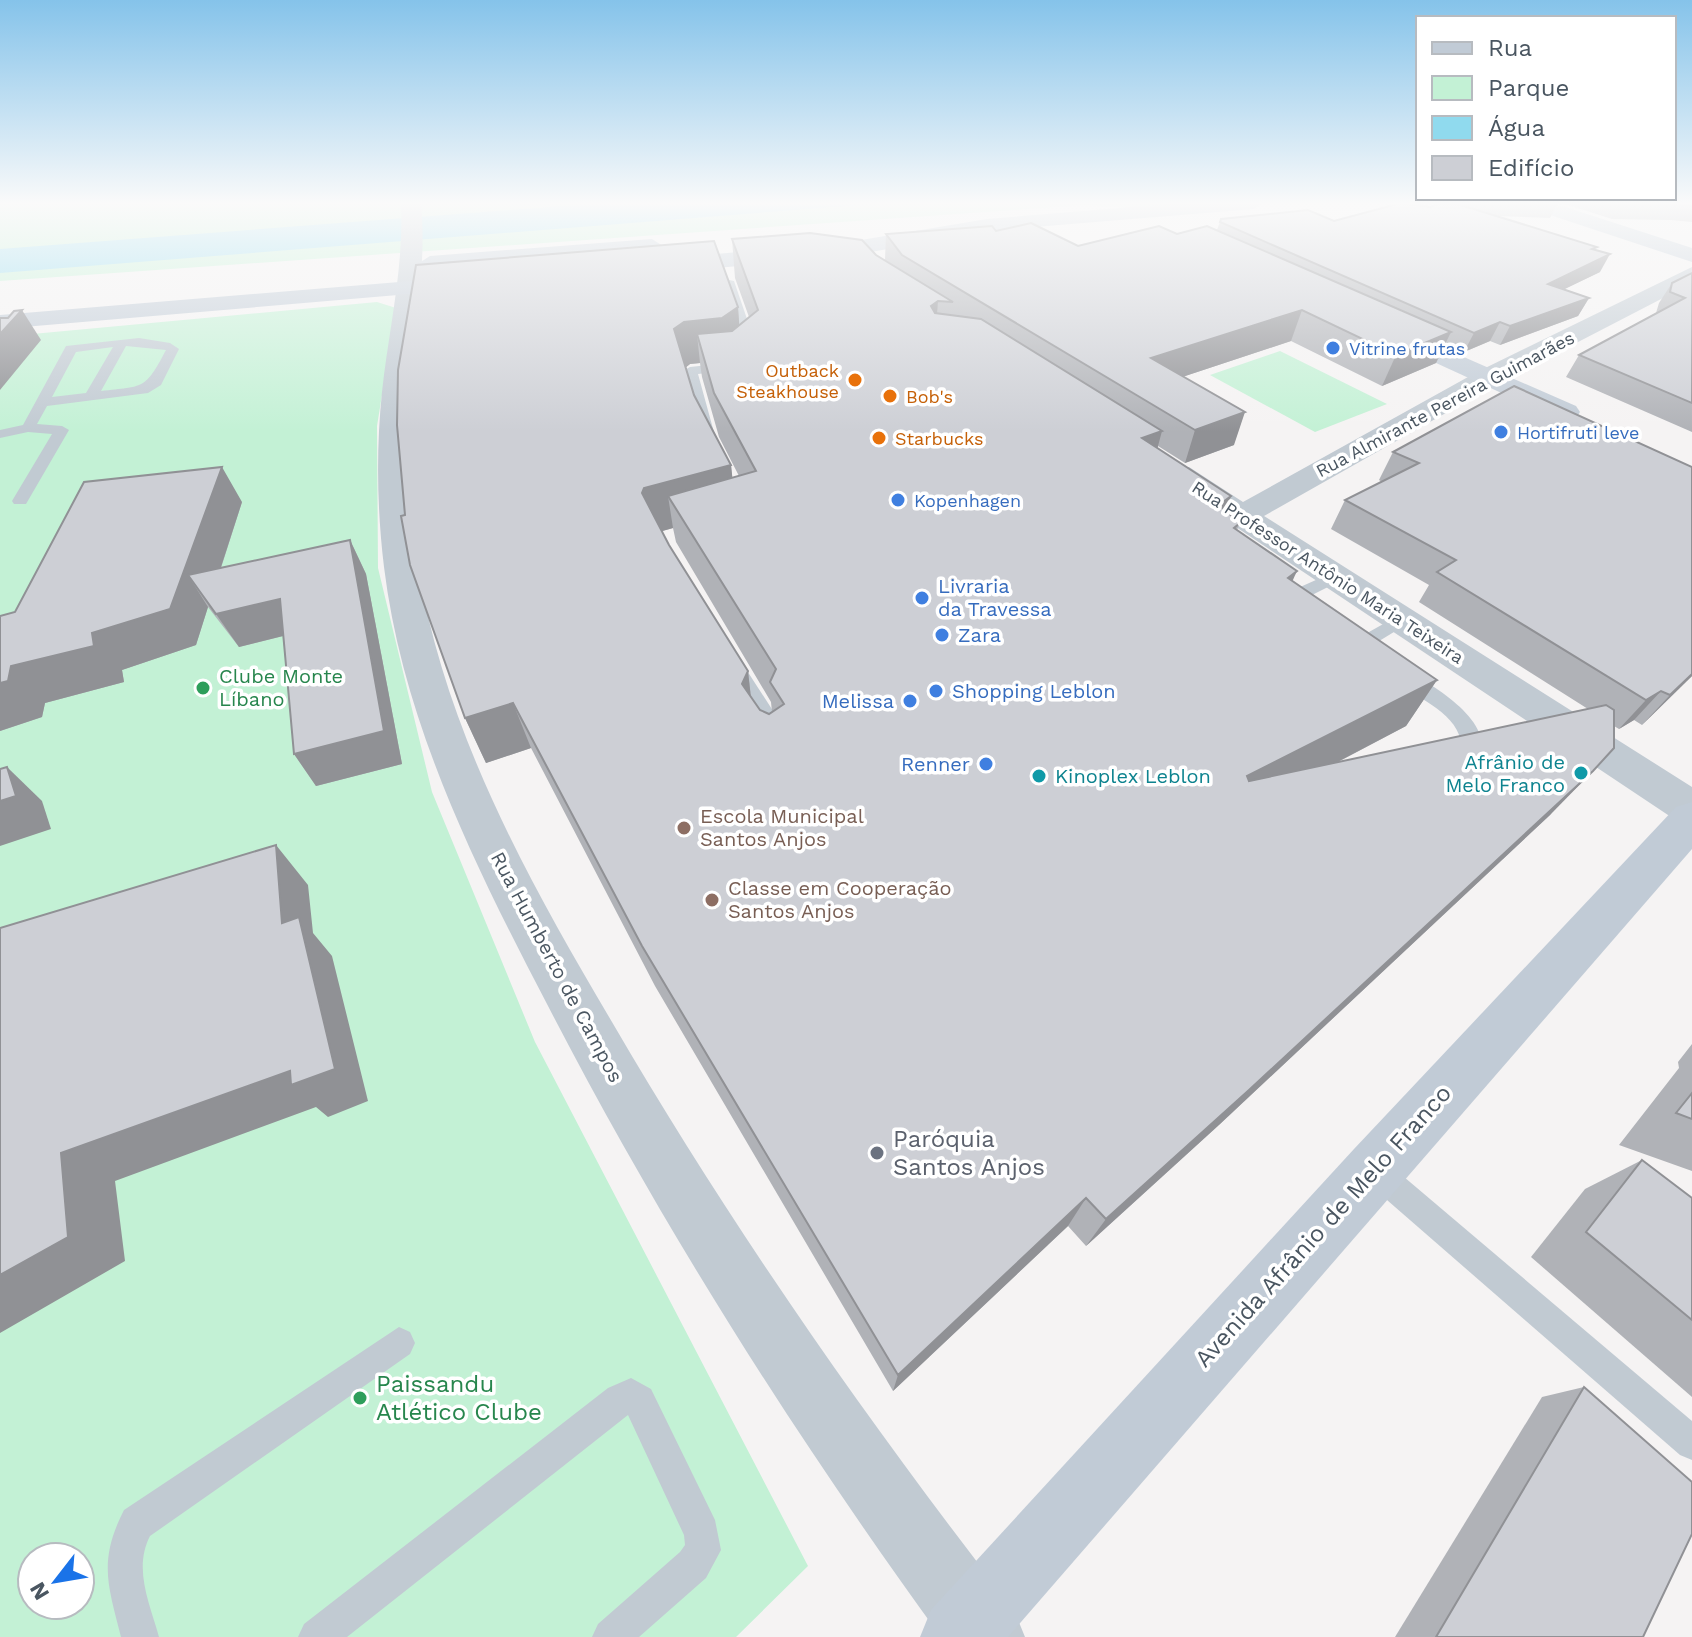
<svg xmlns="http://www.w3.org/2000/svg" width="1692" height="1637" font-family="'Work Sans',sans-serif">
	<rect width="100%" height="100%" fill="#f5f3f3"/>
	<g fill="#c3f1d5" fill-rule="evenodd">
		<path d="M0,203H1207L1143,209L1085,205L0,281Z"/>
		<path d="M377,302L396,308L377,426L378,568L432,792L535,1042L808,1566L736,1637H0V337ZM32,1557H80V1605H32Z"/>
		<path d="M1280,351L1387,404L1315,432L1210,375Z"/>
	</g>
	<path fill="#90daee" d="M603,203H883L0,273V249Z"/>
	<g fill="none" stroke-linecap="round" stroke-linejoin="round">
		<g fill="#c1cad2" fill-rule="evenodd">
			<path d="M724,279L734,281L758,351L736,370L698,374L715,436L708,440L701,436L683,371L690,367L727,363L745,350Z"/>
			<path d="M139,338L170,343L179,349L161,385L148,393L47,406L37,424L62,426L69,430L26,504H14L12,501L52,434L28,432L0,438V430L23,425L66,346ZM126,346L166,350C145,390 144,386 101,391ZM113,347L86,393L52,397L76,352Z"/>
			<path d="M1336,571L1342,572V580L1312,595L1311,613H1299L1292,600L1298,588Z"/>
			<path d="M1401,614L1407,616V624L1371,646L1378,656L1376,660H1362L1351,645L1353,641Z"/>
			<path d="M735,662L742,663L777,717L770,728L776,737L773,742H759L750,728L757,717L725,668Z"/>
			<path d="M1404,672C1428,679 1495,723 1479,753L1467,762H1453L1450,757L1461,745C1460,715 1419,698 1397,684L1394,679Z"/>
			<path d="M1374,1156L1384,1160L1692,1421V1460L1680,1455L1364,1180L1360,1170L1364,1160Z"/>
			<path d="M399,1327L410,1332L415,1343L410,1354L150,1536C133,1569 150,1604 159,1637H121C108,1585 98,1561 124,1510Z"/>
			<path d="M631,1378L651,1389L715,1520L721,1550L706,1578L639,1637H592L598,1624L680,1552L685,1545L684,1535L628,1415L347,1637H298L304,1624L608,1388Z"/>
		</g>
		<g fill="#c1cad2" fill-rule="evenodd">
			<path d="M401,203H421C427,267 414,328 410,392C405,450 409,509 418,566C445,731 528,880 612,1022C732,1228 868,1422 1014,1610L1025,1637H941C794,1435 661,1225 547,1004C475,866 403,722 384,567C377,509 376,450 382,392C389,328 404,268 401,203Z"/>
			<path d="M1692,267V283L1497,384L1264,516L1692,787V826L1677,821L1167,481L1163,474L1167,467H1189L1243,502L1477,372Z"/>
		</g>
		<g fill="#c1cbd6" fill-rule="evenodd">
			<path d="M1180,203H1264L1254,209L987,231L849,256L660,273L649,266L660,259L849,242L987,219Z"/>
			<path d="M1523,203H1553L1692,248V262L1526,207Z"/>
			<path d="M652,239L663,246L660,251L430,270L419,263L430,256Z"/>
			<path d="M472,276L480,278L484,283L480,288L0,329V315Z"/>
			<path d="M1384,322L1576,406L1580,412L1576,418H1556L1375,335L1371,330L1375,325Z"/>
			<path d="M1692,802V849L1008,1637H920L931,1610L1354,1149L1676,807Z"/>
		</g>
	</g>
	<g fill="#b0b2b7" fill-rule="evenodd">
		<path d="M1440,203H1558L1550,218L1498,216L1595,250L1600,272L1564,289L1589,298L1578,316L1500,345L1490,341L1464,352L1446,343L1436,363L1382,386L1291,341L1182,377L1234,445L1185,463L1158,446L1157,449L1240,523L1237,530L1292,581L1437,680L1406,726L1338,762L1588,709L1419,602L1429,585L1331,529L1345,500L1382,482L1379,480L1393,452L1692,467V676L1642,725L1634,720L1619,729L1614,726L1550,815L1220,1124L1086,1246L1068,1226L893,1391L655,986L531,748L486,763L465,718L405,515L738,307L739,325L749,317L735,278L732,239L876,255L885,260L886,234L996,231L1078,246L1177,234L1217,230L1221,219L1334,221L1430,207ZM700,363L702,377L719,437L739,476L732,478L731,465L694,395L685,368L690,364ZM673,528L676,542L771,702L772,712L769,714L760,710L751,697L748,671L669,545L662,531Z"/>
		<path d="M1562,203H1692V222L1671,220L1612,219Z"/>
		<path d="M1692,273V432L1566,377L1579,355L1656,313L1659,303L1672,283Z"/>
		<path d="M242,502L221,568L350,540L366,574L402,764L316,786L294,754L283,636L239,647L208,607L196,645L122,670L124,682L45,703L42,717L0,731V616L15,612Z"/>
		<path d="M1692,1044V1171L1619,1145L1679,1068L1678,1062Z"/>
		<path d="M1642,1160L1692,1198V1397L1531,1257L1585,1189Z"/>
		<path d="M1584,1387L1643,1637H1395L1542,1397Z"/>
	</g>
	<g fill="#909195">
		<path d="M1610,254L1600,272L1538,302L1548,284Z"/>
		<path d="M1589,298L1578,316L1500,345L1510,326Z"/>
		<path d="M938,301L935,342L931,306Z"/>
		<path d="M738,307L741,349L697,334L700,363L690,364L680,372L674,329L684,322Z"/>
		<path d="M22,310L41,340L0,390V334Z"/>
		<path d="M1302,310L1291,341L1143,390L1151,358Z"/>
		<path d="M1500,322L1490,341L1464,352L1474,333Z"/>
		<path d="M1451,332L1436,363L1382,386L1396,355Z"/>
		<path d="M1245,412L1234,445L1185,463L1195,430Z"/>
		<path d="M1162,431L1150,476L1142,438Z"/>
		<path d="M731,465L736,510L668,496L673,528L652,534L642,493L644,488Z"/>
		<path d="M222,467L242,502L209,604L188,575L208,607L196,645L122,670L124,682L45,703L42,717L0,731V683L11,666Z"/>
		<path d="M1231,496L1215,542L1219,505Z"/>
		<path d="M350,540L366,574L402,764L316,786L294,754Z"/>
		<path d="M1297,571L1276,617L1288,578Z"/>
		<path d="M280,599L299,632L239,647L216,614Z"/>
		<path d="M748,671L753,717L742,684Z"/>
		<path d="M1692,674V676L1642,725L1670,695Z"/>
		<path d="M1437,680L1406,726L1225,821L1247,776Z"/>
		<path d="M1661,691L1634,720L1619,729L1646,700Z"/>
		<path d="M513,703L531,748L486,763L465,718Z"/>
		<path d="M7,767L42,801L51,829L0,846V801Z"/>
		<path d="M1593,771L1550,815L1220,1124L1086,1246L1106,1219Z"/>
		<path d="M276,845L308,885L313,933L332,956L368,1101L328,1117L316,1107L115,1181L125,1261L0,1333V1275L61,1153L282,923Z"/>
		<path d="M1086,1198L1068,1226L893,1391L898,1375Z"/>
	</g>
	<g fill="#cdcfd5" stroke="#909195" stroke-width="2">
		<path d="M1401,203L1430,207L1440,203H1454L1597,247L1592,249L1610,254L1548,284L1589,298L1510,326L1500,322L1474,333L1220,222L1221,219L1308,210L1334,221Z"/>
		<path d="M1620,203H1692V205L1680,204Z"/>
		<path d="M1031,223L1078,246L1159,226L1177,234L1207,226L1451,332L1396,355L1302,310L1151,358L1245,412L1195,430L902,255L886,234L992,226L996,231Z"/>
		<path d="M810,233L862,240L876,255L953,302L938,301L931,306L935,313L981,319L1162,431L1142,438L1231,496L1219,505L1240,523L1234,528L1297,571L1288,578L1437,680L1247,776L1249,781L1606,705L1614,710V748L1593,771L1249,1090L1106,1219L1086,1198L898,1375L642,946L513,703L465,718L410,565L401,516L405,515L397,425L398,370L416,265L714,241L738,307L722,318L684,322L674,329L694,395L731,465L644,488L642,493L669,545L748,671L742,684L760,710L769,714L784,704L770,682L776,669L668,496L756,471L714,393L697,334L732,331L758,310L732,239Z"/>
		<path d="M1692,273V403L1579,355L1685,298L1670,292L1672,283Z"/>
		<path d="M22,310L0,334V318H8L14,311Z"/>
		<path d="M1514,386L1692,467V674L1670,695L1661,691L1646,700L1437,572L1456,560L1345,500L1419,463L1393,452Z"/>
		<path d="M222,467L170,609L92,633L94,646L11,666L8,681L0,683V616L15,612L84,482Z"/>
		<path d="M350,540L384,731L294,754L280,599L216,614L188,575Z"/>
		<path d="M7,767L16,796L0,801V769Z"/>
		<path d="M276,845L282,923L299,917L335,1069L291,1085L290,1071L61,1153L68,1237L0,1275V928Z"/>
		<path d="M1692,1093V1119L1676,1113Z"/>
		<path d="M1642,1160L1692,1198V1320L1586,1232Z"/>
		<path d="M1584,1387L1692,1482V1534L1643,1637H1436Z"/>
	</g>
	<linearGradient id="sky" x2="0" y2="1"><stop stop-color="#85c3ea"/><stop offset="0.47" stop-color="#fafafa"/><stop offset="1" stop-color="#fafafa" stop-opacity="0"/></linearGradient>
	<rect width="1692" height="432" fill="url(#sky)"/>
	<g fill="#3f7fe0" stroke="#fff" stroke-width="3">
		<circle cx="1333" cy="348" r="8"/>
		<circle cx="1501" cy="432" r="8"/>
		<circle cx="898" cy="500" r="8"/>
		<circle cx="922" cy="598" r="8"/>
		<circle cx="942" cy="635" r="8"/>
		<circle cx="936" cy="691" r="8"/>
		<circle cx="910" cy="701" r="8"/>
		<circle cx="986" cy="764" r="8"/>
	</g>
	<g fill="#e8710a" stroke="#fff" stroke-width="3">
		<circle cx="855" cy="380" r="8"/>
		<circle cx="890" cy="396" r="8"/>
		<circle cx="879" cy="438" r="8"/>
	</g>
	<g fill="#2e9e5b" stroke="#fff" stroke-width="3">
		<circle cx="203" cy="688" r="8"/>
		<circle cx="360" cy="1398" r="8"/>
	</g>
	<g fill="#0f9aa8" stroke="#fff" stroke-width="3">
		<circle cx="1581" cy="773" r="8"/>
		<circle cx="1039" cy="776" r="8"/>
	</g>
	<g fill="#8d6e63" stroke="#fff" stroke-width="3">
		<circle cx="684" cy="828" r="8"/>
		<circle cx="712" cy="900" r="8"/>
	</g>
	<circle fill="#6b7280" stroke="#fff" stroke-width="3" cx="877" cy="1153" r="8"/>
	<g text-anchor="middle" dominant-baseline="central" stroke-width="7" stroke-linejoin="round" paint-order="stroke">
		<g font-size="18" fill="#366cbe" stroke="#fff" text-anchor="start">
			<text x="1349" y="348">Vitrine frutas</text>
			<text x="1517" y="432">Hortifruti leve</text>
			<text x="914" y="500">Kopenhagen</text>
		</g>
		<g font-size="18" fill="#c56008" stroke="#fff" text-anchor="start">
			<text x="839" y="370" text-anchor="end">Outback<tspan x="839" dy="21">Steakhouse</tspan></text>
			<text x="906" y="396">Bob's</text>
			<text x="895" y="438">Starbucks</text>
		</g>
		<g font-size="18" fill="#4a5661" stroke="#fff">
			<text transform="translate(1445 404) rotate(-28)">Rua Almirante Pereira Guimarães</text>
			<text transform="translate(1328 572) rotate(33)">Rua Professor Antônio Maria Teixeira</text>
		</g>
		<g font-size="20" fill="#366cbe" stroke="#fff" text-anchor="start">
			<text x="938" y="586">Livraria<tspan x="938" dy="23">da Travessa</tspan></text>
			<text x="958" y="635">Zara</text>
			<text x="952" y="691">Shopping Leblon</text>
			<text x="894" y="701" text-anchor="end">Melissa</text>
			<text x="970" y="764" text-anchor="end">Renner</text>
		</g>
		<g font-size="20" fill="#27864d" stroke="#fff" text-anchor="start">
			<text x="219" y="676">Clube Monte<tspan x="219" dy="23">Líbano</tspan></text>
		</g>
		<g font-size="20" fill="#0d838f" stroke="#fff" text-anchor="end">
			<text x="1565" y="762">Afrânio de<tspan x="1565" dy="23">Melo Franco</tspan></text>
			<text x="1055" y="776" text-anchor="start">Kinoplex Leblon</text>
		</g>
		<g font-size="20" fill="#785e54" stroke="#fff" text-anchor="start">
			<text x="700" y="816">Escola Municipal<tspan x="700" dy="23">Santos Anjos</tspan></text>
			<text x="728" y="888">Classe em Cooperação<tspan x="728" dy="23">Santos Anjos</tspan></text>
		</g>
		<g font-size="20" fill="#4a5661" stroke="#fff">
			<text transform="translate(557 967) rotate(62)">Rua Humberto de Campos</text>
		</g>
		<g font-size="24" fill="#5b616d" stroke="#fff" text-anchor="start">
			<text x="893" y="1139">Paróquia<tspan x="893" dy="28">Santos Anjos</tspan></text>
		</g>
		<g font-size="24" fill="#4a5661" stroke="#fff">
			<text transform="translate(1323 1226) rotate(-48)">Avenida Afrânio de Melo Franco</text>
		</g>
		<g font-size="24" fill="#27864d" stroke="#fff" text-anchor="start">
			<text x="376" y="1384">Paissandu<tspan x="376" dy="28">Atlético Clube</tspan></text>
		</g>
	</g>
	<rect x="1416" y="16" width="260" height="184" fill="#ffffff" stroke="#b7bbc0" stroke-width="2"/>
	<rect x="1432" y="42" width="40" height="12" fill="#c1cbd6" stroke="#b7bbc0" stroke-width="2"/>
	<text x="1488" y="56" font-size="24" fill="#4a5661">Rua</text>
	<rect x="1432" y="76" width="40" height="24" fill="#c3f1d5" stroke="#b7bbc0" stroke-width="2"/>
	<text x="1488" y="96" font-size="24" fill="#4a5661">Parque</text>
	<rect x="1432" y="116" width="40" height="24" fill="#90daee" stroke="#b7bbc0" stroke-width="2"/>
	<text x="1488" y="136" font-size="24" fill="#4a5661">Água</text>
	<rect x="1432" y="156" width="40" height="24" fill="#cdcfd5" stroke="#b7bbc0" stroke-width="2"/>
	<text x="1488" y="176" font-size="24" fill="#4a5661">Edifício</text>
	<g transform="translate(56 1581) rotate(239)"><circle r="38" fill="#ffffff" stroke="#b7bbc0" stroke-width="2"/>
	<path d="M0-6L14 30L0 20L-14 30Z" fill="#1a73e8"/>
	<text y="-12" font-size="22" font-weight="bold" text-anchor="middle" fill="#4a5661">N</text>
	</g>
</svg>
